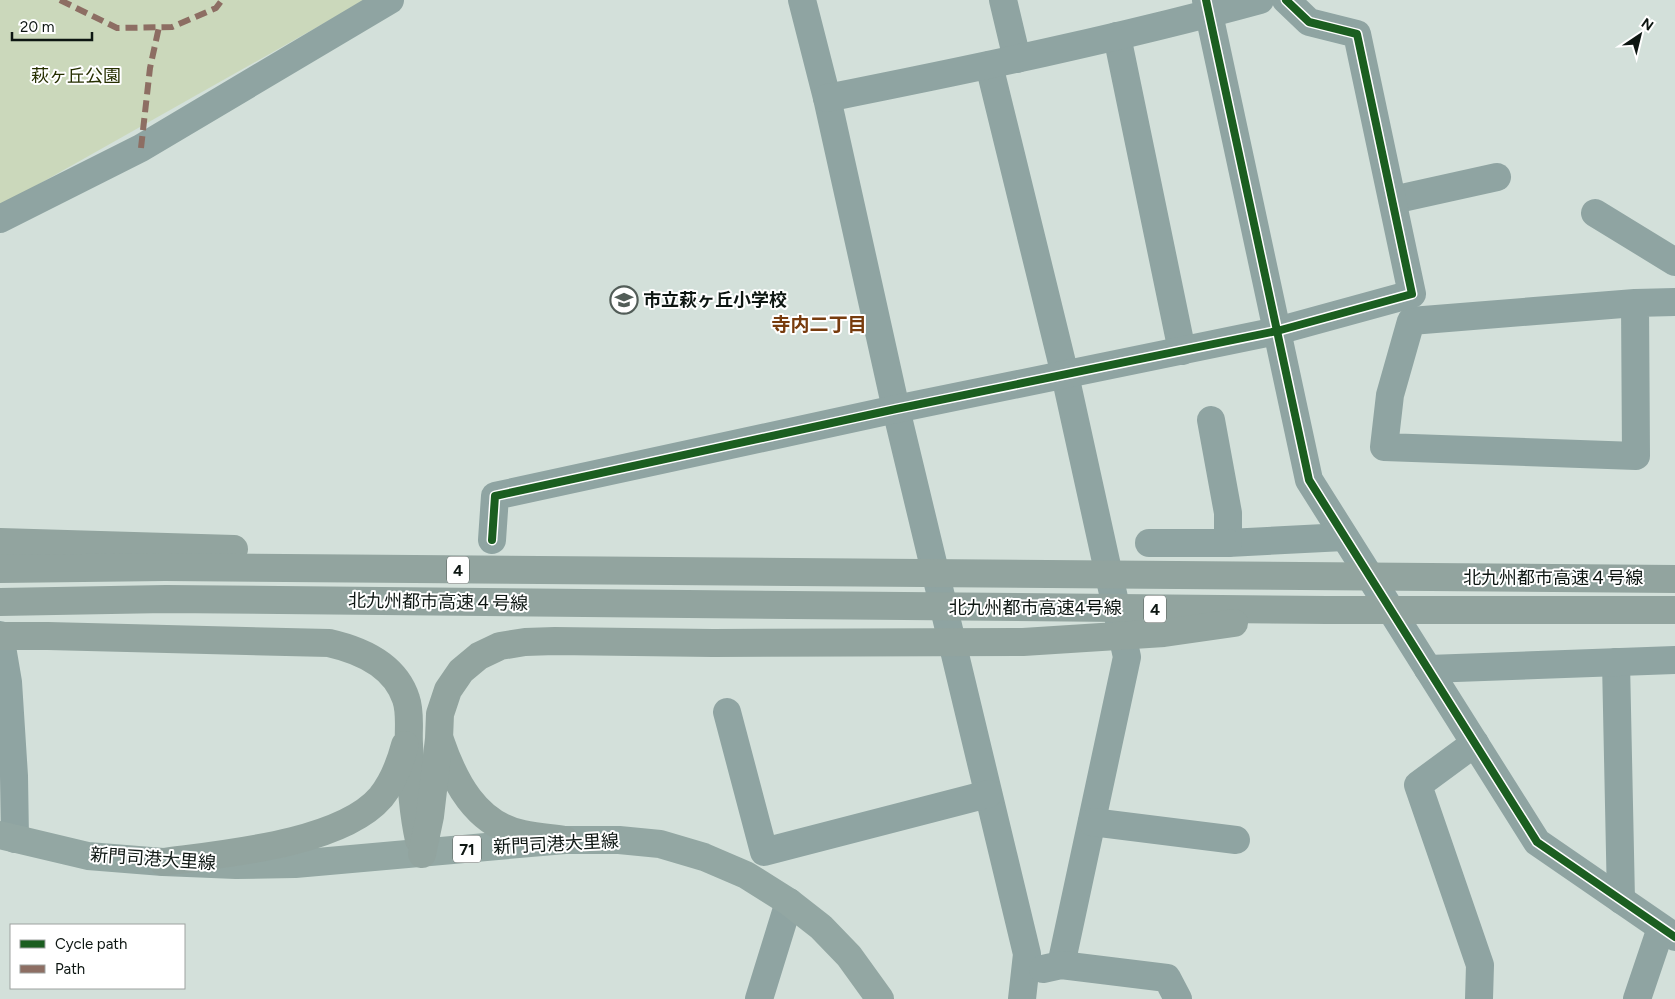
<svg xmlns="http://www.w3.org/2000/svg" width="1675" height="999" font-family="Figtree,'Noto Sans JP',sans-serif">
	<rect width="100%" height="100%" fill="#d3e0da"/>
	<path fill="#cbd8bb" d="M0,0H365L0,206Z"/>
	<g fill="none" stroke-linecap="round" stroke-linejoin="round">
		<g stroke="#8fa4a2" stroke-width="28">
			<path d="M802,0L827,98L896,409L1027,954L1022,999"/>
			<path d="M1003,0L1017,59"/>
			<path d="M1206,0L1309,480L1537,842L1675,937"/>
			<path d="M1117,36L1182,351"/>
			<path d="M989,65L1065,375L1127,657L1061,965"/>
			<path d="M827,98C972,69 1117,39 1260,0"/>
			<path d="M1393,200L1497,177"/>
			<path d="M1595,213L1675,262"/>
			<path d="M0,219L141,148L390,0"/>
			<path d="M1635,303L1636,456L1384,447L1390,395L1411,321L1635,303L1675,302"/>
			<path d="M1211,420L1228,513V543L1344,537"/>
			<path d="M492,540L495,496L896,409L1277,331L1412,294L1357,34L1309,22L1286,0"/>
			<path d="M1149,543H1228"/>
			<path d="M0,635L8,682L14,776L15,839"/>
			<path d="M1616,662L1621,900"/>
			<path d="M1428,669L1675,660"/>
			<path d="M727,712L764,852L988,794"/>
			<path d="M1475,743L1418,785L1480,965L1479,999"/>
			<path d="M1092,822L1236,840"/>
			<path d="M1043,969L1061,965L1167,978L1178,999"/>
			<path d="M759,999L789,902"/>
			<path d="M1637,999L1661,928"/>
		</g>
		<path stroke="#93a7a3" stroke-width="28" d="M0,835L88,856L163,862L236,865L295,864L565,840H619L660,844L704,857L746,875L789,902L821,927L849,956L880,999"/>
		<g stroke="#92a49f" stroke-width="28">
			<path d="M0,542L234,549"/>
			<path d="M0,569L165,567L1675,579"/>
			<path d="M0,602L166,599L1327,610H1675"/>
			<path d="M0,636H48L329,643C360,650 395,665 406,699C411,713 408,730 409,744C411,777 412,808 419,840"/>
			<path d="M440,740C454,781 476,825 523,834C537,837 551,838 565,840"/>
			<path d="M422,854L430,816L439,739L440,714L448,690L461,671L479,656L500,646L525,642L555,641L713,643L1023,642L1164,633L1234,623"/>
			<path d="M163,862C222,854 341,844 381,797C393,782 400,764 405,745"/>
		</g>
		<g stroke="#8d6e63" stroke-width="6" stroke-dasharray="12 6" stroke-linecap="butt">
			<path d="M60,0L117,28L172,27L216,8L222,0"/>
			<path d="M141,148L150,68L159,27"/>
		</g>
		<g stroke="#fff" stroke-width="11">
			<g id="cycleway">
				<path d="M1206,0L1309,480L1537,842L1675,937"/>
				<path d="M492,540L495,496L896,409L1277,331L1412,294L1357,34L1309,22L1286,0"/>
			</g>
		</g>
		<use href="#cycleway" stroke="#1b5e20" stroke-width="8"/>
	</g>
	<defs>
		<g id="school-ring" transform="scale(1.4375)"><circle r="9.5" fill="#fff" stroke="#525d58" stroke-width="1.5"/><path d="M0-5L7-2L0 1L-7-2ZM-4 1L0 2.5L4 1V4Q0 6-4 4Z" fill="#525d58"/></g>
	</defs>
	<g fill-rule="evenodd">
		<use href="#school-ring" x="624" y="300"/>
	</g>
	<g text-anchor="middle" dominant-baseline="central" stroke-width="4" stroke-linejoin="round" paint-order="stroke">
		<g fill="#fff" stroke="#565c59" stroke-width="1">
			<rect x="447" y="556.5" width="22" height="27" rx="4"/>
			<rect x="1144" y="595.5" width="22" height="27" rx="4"/>
			<rect x="453" y="835.5" width="28" height="27" rx="4"/>
		</g>
		<g font-size="16" font-weight="bold" fill="#0d1612">
			<text x="458" y="570">4</text>
			<text x="1155" y="609">4</text>
			<text x="467" y="849">71</text>
		</g>
		<g font-size="18" fill="#262f00" stroke="#fff">
			<text x="76" y="76">萩ヶ丘公園</text>
		</g>
		<g font-size="18" font-weight="bold" fill="#0d1612" stroke="#fff" text-anchor="start">
			<text x="643" y="300">市立萩ヶ丘小学校</text>
		</g>
		<g font-size="18" fill="#0d1612" stroke="#fff">
			<text x="1553" y="578">北九州都市高速４号線</text>
			<text transform="translate(438 602) rotate(1)">北九州都市高速４号線</text>
			<text x="1035" y="608">北九州都市高速4号線</text>
			<text transform="translate(556 844) rotate(-3)">新門司港大里線</text>
			<text transform="translate(153 859) rotate(4)">新門司港大里線</text>
		</g>
		<g font-size="19" font-weight="bold" fill="#783c0e" stroke="#fff">
			<text x="819" y="324">寺内二丁目</text>
		</g>
	</g>
	<rect x="10" y="924" width="175" height="65" fill="#ffffff" stroke="#9ea2a0"/>
	<rect x="20" y="940" width="25" height="8" fill="#1b5e20" stroke="#9ea2a0"/>
	<text x="55" y="949" font-size="15" fill="#0d1612">Cycle path</text>
	<rect x="20" y="965" width="25" height="8" fill="#8d6e63" stroke="#9ea2a0"/>
	<text x="55" y="974" font-size="15" fill="#0d1612">Path</text>
	<g transform="translate(1640 35) rotate(35)" stroke="#ffffff" stroke-width="4" paint-order="stroke">
	<path d="M0-4L9 19L0 12L-9 19Z" fill="#0d1612"/>
	<text y="-8" font-size="14" font-weight="bold" text-anchor="middle" fill="#0d1612">N</text>
	</g>
	<path d="M12 32v8h80v-8" fill="none" stroke="#0d1612" stroke-width="2.5"/>
	<text x="20" y="32" font-size="15" fill="#0d1612" stroke="#ffffff" stroke-width="4" paint-order="stroke">20 m</text>
</svg>
